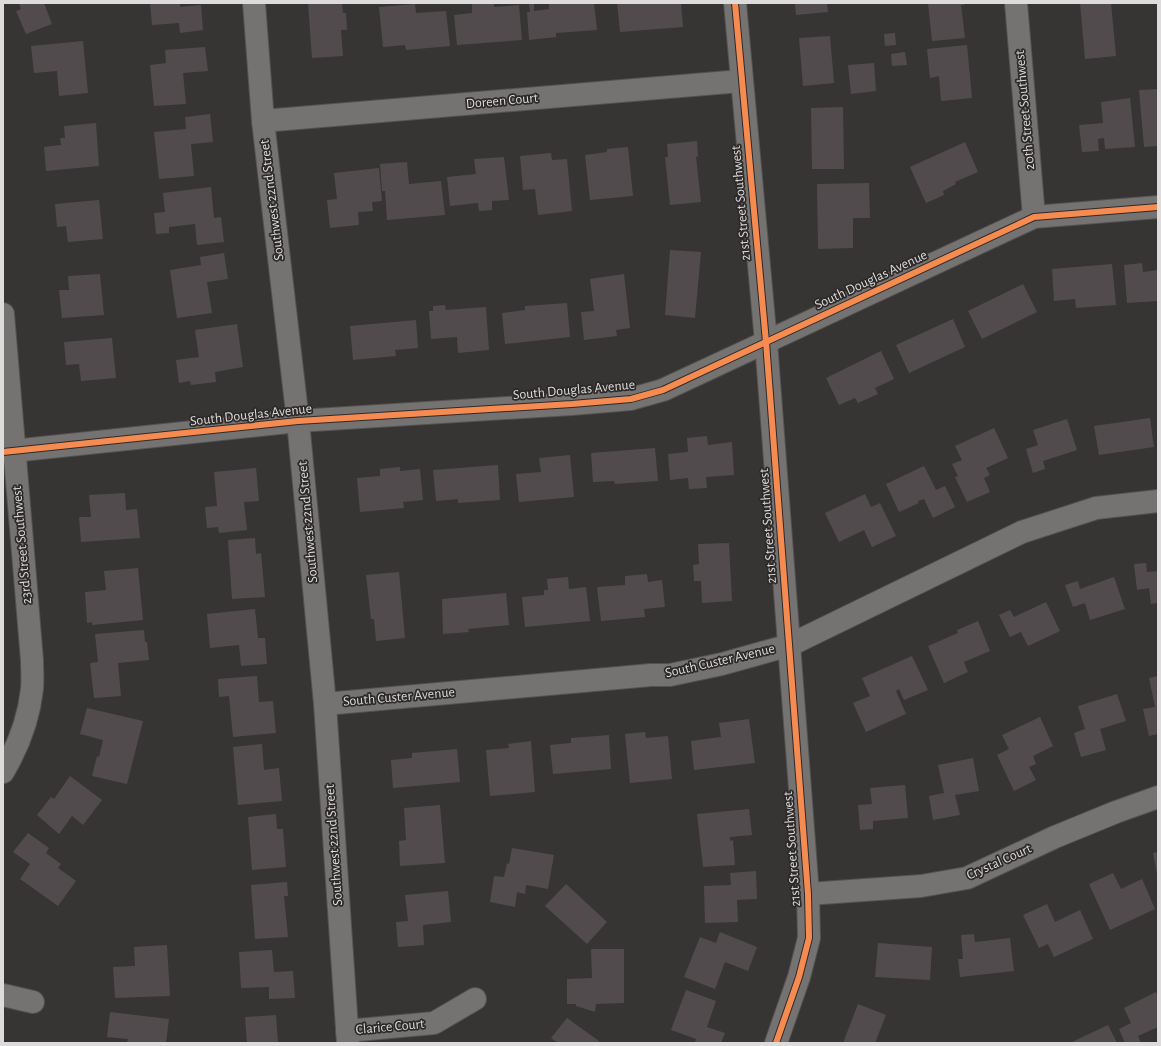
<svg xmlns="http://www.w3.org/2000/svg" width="1161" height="1046" font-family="'Alegreya Sans',sans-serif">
	<rect width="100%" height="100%" fill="#363534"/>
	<g fill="#524b4d">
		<path d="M19,3H44L52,24L26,34L16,11L21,9Z"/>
		<path d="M150,3H180V7L201,5L203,30L180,33L179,23L152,25Z"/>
		<path d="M308,3H342L343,13H346L347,30H341L343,56L312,58Z"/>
		<path d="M472,3H494V7L519,5L522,40L457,45L454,15L472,13Z"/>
		<path d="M529,3H534V11L549,9V3H594L597,30L556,33V37L529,40L527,12H530Z"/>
		<path d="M617,3H681L683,27L620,32Z"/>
		<path d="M795,3H827L828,12L796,15Z"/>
		<path d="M928,3H963L964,5H961L965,38L932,41Z"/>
		<path d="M1080,3H1111L1116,56L1085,59Z"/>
		<path d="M415,4L416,13L446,11L450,46L406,50L405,45L383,47L379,7Z"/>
		<path d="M895,33L896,45L885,46L884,34Z"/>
		<path d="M830,36L834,83L803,86L799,38Z"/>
		<path d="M83,41L88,93L59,96L57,71L34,73L31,46Z"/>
		<path d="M967,45L972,98L941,101L939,76L930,78L927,49Z"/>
		<path d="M205,47L208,71L183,73L186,104L154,106L150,65L166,63L165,50Z"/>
		<path d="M905,52L907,65L892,66L891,54Z"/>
		<path d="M874,63L876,91L851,94L848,65Z"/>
		<path d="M1158,89V146L1144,147L1139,90Z"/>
		<path d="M1130,98L1135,147L1105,149L1104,138L1098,139L1099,151L1082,152L1079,125L1103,123L1101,102Z"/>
		<path d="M843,107L844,169H812L811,108Z"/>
		<path d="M210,114L213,142L191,144L194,176L159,179L154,132L186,129L185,117Z"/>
		<path d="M96,123L99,166L46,171L44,147L61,145L60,138H65L64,126Z"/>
		<path d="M697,141L698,156L696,157L701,202L670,205L665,157H668L667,144Z"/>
		<path d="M965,142L978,172L955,182L956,184L943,191L944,195L926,203L910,167Z"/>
		<path d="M628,147L633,196L590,200L585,155L607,152V149Z"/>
		<path d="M551,153L552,160L567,159L572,211L538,215L535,189L523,190L520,156Z"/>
		<path d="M504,157L509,200L492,201V210L479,211L478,203L450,206L447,177L476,174L474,159Z"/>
		<path d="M407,162L409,184L441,181L445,215L387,220L385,191H382L380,164Z"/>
		<path d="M379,168L382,201L372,202L373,211L358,212L359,225L330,228L327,200L337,199L334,173Z"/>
		<path d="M869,183L870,218H853V248L818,249L817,184Z"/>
		<path d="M211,187L214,218L221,217L224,242L197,245L195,224L169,227V233L156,234L154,213L165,212L163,193Z"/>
		<path d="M99,200L103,239L68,242L66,226L57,227L55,204Z"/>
		<path d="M670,250L701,252L695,318L665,315Z"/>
		<path d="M224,253L228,279L207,282L212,313L177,318L170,270L201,265L200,257Z"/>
		<path d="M1142,263L1143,272L1158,270V301L1127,303L1124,265Z"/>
		<path d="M1112,264L1116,305L1076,308L1075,299L1054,301L1052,269Z"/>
		<path d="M100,274L104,315L62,318L59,290H69L68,276Z"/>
		<path d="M624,274L630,328L616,330L617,336L584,340L581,312L594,311L590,279Z"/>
		<path d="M1023,284L1037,312L982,339L968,311Z"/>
		<path d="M567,303L570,337L505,344L502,313L525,310V306Z"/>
		<path d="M445,305L446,310L486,307L489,350L458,353L457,337L431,339L429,311H433V306Z"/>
		<path d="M953,319L965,347L909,373L896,345Z"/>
		<path d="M416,320L418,348L395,350L396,356L353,360L350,326Z"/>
		<path d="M237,324L243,367L215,372L216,382L191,385L190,381L179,383L176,360L199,357L195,330Z"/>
		<path d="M112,338L116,378L81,381L79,364L66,365L64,342Z"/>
		<path d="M881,351L894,379L875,388L878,394L858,403L855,398L839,405L826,378Z"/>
		<path d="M1150,418L1154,447L1099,455L1094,426Z"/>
		<path d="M1067,419L1077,450L1043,461L1045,469L1033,473L1026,449L1038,445L1033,430Z"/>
		<path d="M994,428L1008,458L986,468L990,475L984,478L990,492L967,502L955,477L958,476L952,464L962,460L955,446Z"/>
		<path d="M707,436L708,445L732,442L734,475L706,477L707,488L689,489L688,478L670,480L668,454L688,452L687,438Z"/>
		<path d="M655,448L658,481L615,484L614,481L593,482L591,453Z"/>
		<path d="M570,455L574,497L519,502L516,474L541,472L539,458Z"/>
		<path d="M498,465L500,500L458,503V499L436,501L433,470Z"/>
		<path d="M924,466L936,490L945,486L955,507L933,518L924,499L918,501L919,503L899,512L886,484Z"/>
		<path d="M400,467V471L420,469L423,500L403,502L404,508L360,512L357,478L380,476V469Z"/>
		<path d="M256,468L259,501L244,502L247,530L219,533L218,527L207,528L205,507L217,506L214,472Z"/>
		<path d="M125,493L126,510L137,509L140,538L81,542L79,517H91L89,495Z"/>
		<path d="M865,494L871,507L880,503L896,536L872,547L864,530L839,542L825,513Z"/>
		<path d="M255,538L256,554L261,553L265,597L232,599L228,540Z"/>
		<path d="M729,543L732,601L702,603L701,581H694L693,565L699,564L698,544Z"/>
		<path d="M1146,563L1147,572L1158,571V603L1151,604L1149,588L1137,590L1134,564Z"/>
		<path d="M138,568L143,620L92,625V622L87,623L85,592L106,590L104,571Z"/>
		<path d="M399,572L405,638L376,641L374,619H371L366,575Z"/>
		<path d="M647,574L648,582L662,580L665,607L644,609L645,617L601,621L597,587L625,585V576Z"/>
		<path d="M568,577L569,589L586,587L590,621L525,627L522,597L544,595V590H548L547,579Z"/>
		<path d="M1114,577L1125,609L1090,620L1085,603L1073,607L1065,585L1078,581L1080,589Z"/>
		<path d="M506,593L509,625L468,629L469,632L443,634L442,599Z"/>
		<path d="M1046,602L1060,631L1028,646L1021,632L1010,637L999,615L1010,610L1014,617Z"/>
		<path d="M255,609L258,638H265L267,664L241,666L239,645L210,648L207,614Z"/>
		<path d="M978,621L990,651L964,662L968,672L944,683L928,646L958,633L957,630Z"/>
		<path d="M144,630L145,642H147L149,660L118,663L121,696L94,698L90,663L98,662L95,634Z"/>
		<path d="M912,656L928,690L904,700L899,689L896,691L906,714L866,732L853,703L870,696L862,678Z"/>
		<path d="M257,676L259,702L273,701L276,733L233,737L229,696L219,697L218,679Z"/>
		<path d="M1158,676V734L1149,736L1143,709L1155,707L1149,678Z"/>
		<path d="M1117,694L1126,721L1100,729L1106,750L1081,757L1074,733L1085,729L1078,706Z"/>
		<path d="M87,708L143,721L127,784L92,776L97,756L99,757L103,740L80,734Z"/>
		<path d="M1040,717L1053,746L1033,756L1036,764L1029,767L1036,780L1014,791L997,755L1009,749L1002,735Z"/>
		<path d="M749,719L755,763L694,770L691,741L721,737L719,723Z"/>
		<path d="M645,732L646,738L668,736L672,779L630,783L625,734Z"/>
		<path d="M609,735L611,769L553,774L550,745L571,743V738Z"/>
		<path d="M531,741L535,792L490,796L486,750L509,748L508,744Z"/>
		<path d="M262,744L264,770L279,768L282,801L238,805L233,747Z"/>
		<path d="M457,749L460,782L393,788L391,760L412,758V753Z"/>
		<path d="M973,758L979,791L955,795L960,815L933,820L929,796L944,793L938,765Z"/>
		<path d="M70,776L102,800L83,825L72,816L59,834L37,815L51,797L54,799Z"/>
		<path d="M905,785L908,818L873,821V829L860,830L858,805L872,804L870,788Z"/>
		<path d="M440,805L445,863L400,866L399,841L406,840L404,808Z"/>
		<path d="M749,809L752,835L730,837V841L733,840L735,865L703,867L697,814Z"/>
		<path d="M276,814L277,829H283L286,867L252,870L248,817Z"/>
		<path d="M28,833L49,848L46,853L61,864L58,868L76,881L58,906L20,879L30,864L13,852Z"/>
		<path d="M512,848L554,855L548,889L526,885L525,894L517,892L515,907L490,902L494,876L504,877L507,863L509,864Z"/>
		<path d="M1158,852V874H1157L1153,853Z"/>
		<path d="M756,871L757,899L737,900L738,922L705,923L704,886L731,885L730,873Z"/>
		<path d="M1113,873L1121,889L1142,879L1155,909L1110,930L1089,884Z"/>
		<path d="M287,882L288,896H284L288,937L255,939L251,885Z"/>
		<path d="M566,884L607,922L587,944L545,906Z"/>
		<path d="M448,891L451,922L423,925L424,945L398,947L396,922L408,921L405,895Z"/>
		<path d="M1047,904L1055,922L1080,910L1093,939L1054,957L1048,944L1039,948L1023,915Z"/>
		<path d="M720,932L757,947L748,971L725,962L715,989L684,977L700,937L716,943Z"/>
		<path d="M974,934L975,942L1010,938L1014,971L960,977L958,959H963L961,935Z"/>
		<path d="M878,943L932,947L930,980L875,977Z"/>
		<path d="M167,945L170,996L115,998L113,967L135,966L134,947Z"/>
		<path d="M591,949H624V1003L596,1004L595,1012L576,1006V1004H567V979L592,978Z"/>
		<path d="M272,950L274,972L293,971L295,998L269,999V987L241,988L239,952Z"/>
		<path d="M686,990L716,1001L707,1027L725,1033L721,1043H695L696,1039L671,1030Z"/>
		<path d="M1156,992L1158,997V1027L1138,1036L1141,1043H1125L1119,1029L1131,1023L1124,1008Z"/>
		<path d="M858,1004L886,1015L875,1043H843Z"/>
		<path d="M110,1012L169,1019L166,1043H127L128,1039L107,1037Z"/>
		<path d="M276,1015L278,1043H247L245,1017Z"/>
		<path d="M567,1018L599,1041L598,1043H558L551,1038Z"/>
		<path d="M1108,1025L1117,1043H1070Z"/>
	</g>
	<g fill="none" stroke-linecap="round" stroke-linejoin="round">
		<g stroke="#535251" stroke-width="24">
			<g id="minor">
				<path d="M254,3L263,121L298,421L325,704L348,1043"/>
				<path d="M735,3L766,342L808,894L809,938L799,977L776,1043"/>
				<path d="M1016,3L1034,217"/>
				<path d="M263,121L741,81"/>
				<path d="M3,314L32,660C32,670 33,679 32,689C29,717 18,747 3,772"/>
				<path d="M3,452L298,421L572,404L631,399L663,390L1034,217L1158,207"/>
				<path d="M325,704L651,675H670L722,664L790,645L1022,532L1096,508L1158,501"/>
				<path d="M808,894L921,886L967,878L1055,837L1116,812L1158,797"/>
				<path d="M3,995L33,1002"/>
				<path d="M347,1031L434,1023L475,999"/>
			</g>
		</g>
		<use href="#minor" stroke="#747372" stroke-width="22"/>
		<g stroke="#2d2a29" stroke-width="8">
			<g id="cycleway">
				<path d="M735,3L766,342L808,894L809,938L799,977L776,1043"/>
				<path d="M3,452L298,421L572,404L631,399L663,390L1034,217L1158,207"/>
			</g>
		</g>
		<use href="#cycleway" stroke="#f68b52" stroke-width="6"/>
	</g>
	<g text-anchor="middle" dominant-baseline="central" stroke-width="3.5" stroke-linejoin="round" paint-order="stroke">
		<g font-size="14" fill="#dddbdb" stroke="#2d2a29">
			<text transform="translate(502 101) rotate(-5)">Doreen Court</text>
			<text transform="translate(1025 110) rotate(-95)">20th Street Southwest</text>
			<text transform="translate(272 200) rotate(-97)">Southwest 22nd Street</text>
			<text transform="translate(741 203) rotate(-95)">21st Street Southwest</text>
			<text transform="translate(871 280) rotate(-25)">South Douglas Avenue</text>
			<text transform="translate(574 390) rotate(-5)">South Douglas Avenue</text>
			<text transform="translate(251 415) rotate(-6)">South Douglas Avenue</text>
			<text transform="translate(308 522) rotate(-95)">Southwest 22nd Street</text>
			<text transform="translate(768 526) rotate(-94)">21st Street Southwest</text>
			<text transform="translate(22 545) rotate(-95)">23rd Street Southwest</text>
			<text transform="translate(720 661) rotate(-13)">South Custer Avenue</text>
			<text transform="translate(399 697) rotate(-5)">South Custer Avenue</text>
			<text transform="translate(334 845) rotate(-94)">Southwest 22nd Street</text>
			<text transform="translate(792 849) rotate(-94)">21st Street Southwest</text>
			<text transform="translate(999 862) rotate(-24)">Crystal Court</text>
			<text transform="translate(390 1027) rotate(-5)">Clarice Court</text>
		</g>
	</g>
	<rect width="1161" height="1046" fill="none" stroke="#dddbdb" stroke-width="8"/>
</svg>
